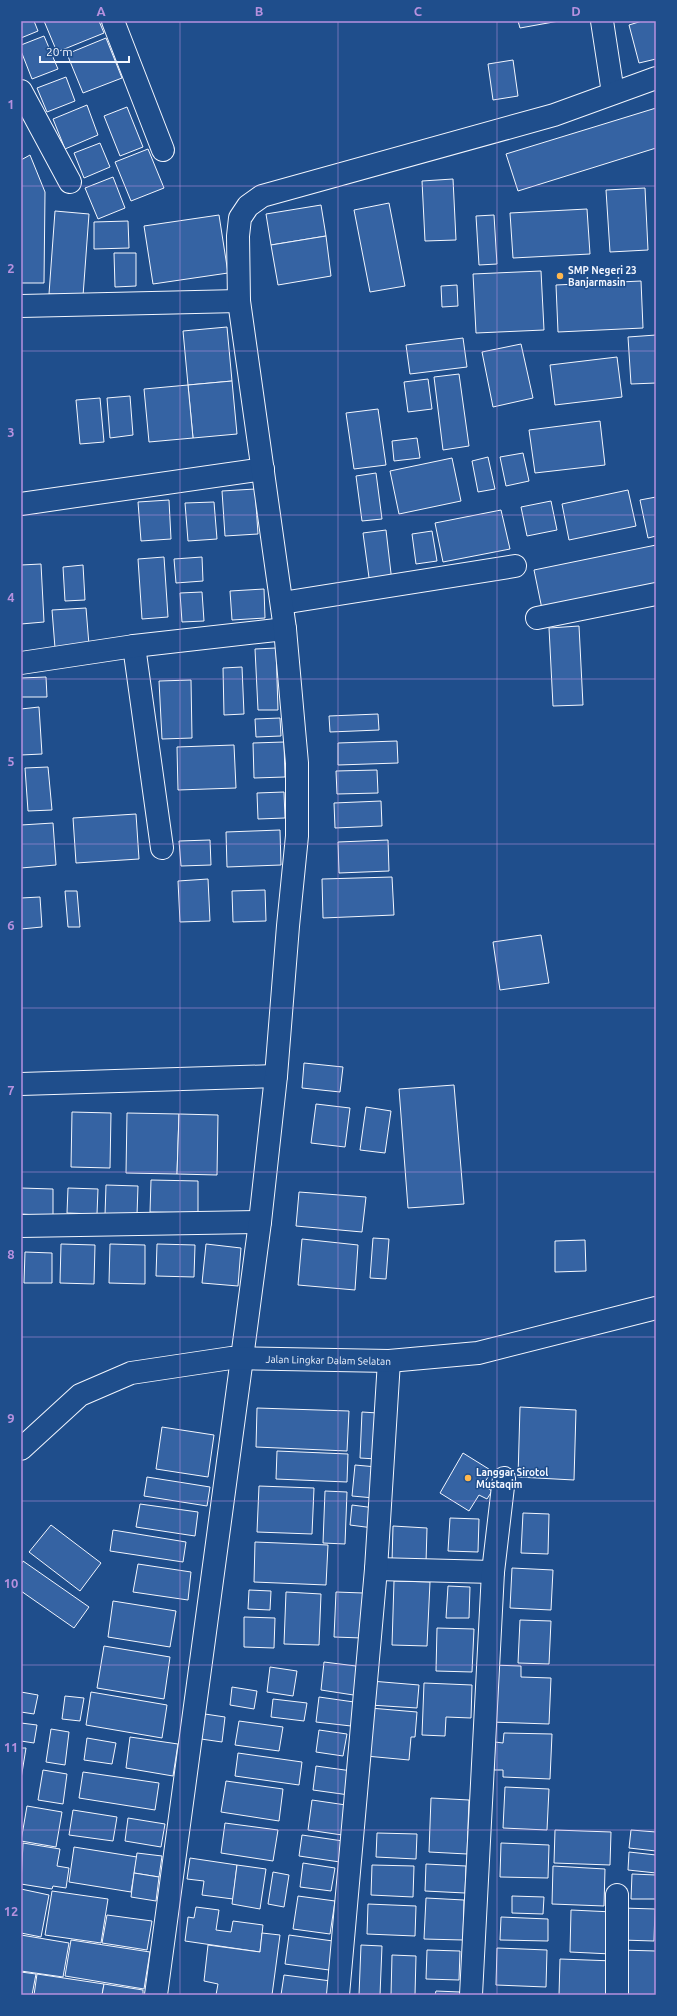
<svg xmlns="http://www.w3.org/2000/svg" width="677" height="2016" font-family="Ubuntu,sans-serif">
	<rect width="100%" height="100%" fill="#1f4e8c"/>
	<g fill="#3563a3" stroke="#f2f6ff">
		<path d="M21,21H34L38,31L21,38Z"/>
		<path d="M44,21H99L104,33L57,52Z"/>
		<path d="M518,21H559L520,28Z"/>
		<path d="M642,21H656V59L639,63L629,25Z"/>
		<path d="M44,36L58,69L32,79L21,51V45Z"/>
		<path d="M106,38L122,78L83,93L67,54Z"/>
		<path d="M513,60L518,96L493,100L488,64Z"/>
		<path d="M66,77L75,101L47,112L37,88Z"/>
		<path d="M87,105L98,135L65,149L53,119Z"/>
		<path d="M127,107L143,147L120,156L104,116Z"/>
		<path d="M656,108V148L518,191L506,154Z"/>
		<path d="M100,143L110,167L84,178L74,153Z"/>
		<path d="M148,149L164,188L131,201L115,162Z"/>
		<path d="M30,155L45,192L44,283H21V160Z"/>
		<path d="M113,177L125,208L98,219L85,188Z"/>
		<path d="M453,179L456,240L425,241L422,181Z"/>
		<path d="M645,188L648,250L610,252L606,190Z"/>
		<path d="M389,203L405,286L370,292L354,210Z"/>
		<path d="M321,205L326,236L271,245L266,214Z"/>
		<path d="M587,209L590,254L513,258L510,213Z"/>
		<path d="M55,211L89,214L83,296L49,294Z"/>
		<path d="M219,215L228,273L153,284L144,226Z"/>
		<path d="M494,215L497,264L479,265L476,216Z"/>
		<path d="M128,221L129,248L94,249V222Z"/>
		<path d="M326,236L331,276L278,285L271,245Z"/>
		<path d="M114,253H136V286L115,287Z"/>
		<path d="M541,271L544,330L476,333L473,274Z"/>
		<path d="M641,281L643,328L558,332L556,285Z"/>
		<path d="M457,285L458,306L442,307L441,286Z"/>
		<path d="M227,327L232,381L188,385L183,331Z"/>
		<path d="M656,335V383L631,384L628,337Z"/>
		<path d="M463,338L467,367L410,374L406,345Z"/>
		<path d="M521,344L533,398L493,407L482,352Z"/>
		<path d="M617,357L622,397L555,405L550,365Z"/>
		<path d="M459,374L469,446L443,450L434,377Z"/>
		<path d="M428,379L432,409L408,412L404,382Z"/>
		<path d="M232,381L237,434L193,438L188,385Z"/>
		<path d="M188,385L193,438L149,442L144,389Z"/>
		<path d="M130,396L133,435L110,438L107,398Z"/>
		<path d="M100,398L104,442L80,444L76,400Z"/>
		<path d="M378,409L386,465L354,469L346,413Z"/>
		<path d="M600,421L605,465L535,473L529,430Z"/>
		<path d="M417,438L420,458L394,461L392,441Z"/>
		<path d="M523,453L529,481L506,486L500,457Z"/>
		<path d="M488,457L495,489L478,492L472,461Z"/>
		<path d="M452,458L461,501L399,514L390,471Z"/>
		<path d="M376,473L382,519L362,521L356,476Z"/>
		<path d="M255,489L258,534L225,536L222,491Z"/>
		<path d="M628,490L636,526L569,540L562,504Z"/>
		<path d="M656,497V536L648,538L640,500Z"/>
		<path d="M169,500L171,539L141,541L138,502Z"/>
		<path d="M551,501L557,530L527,536L521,507Z"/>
		<path d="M214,502L217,539L188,541L185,503Z"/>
		<path d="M501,510L510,549L443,562L435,523Z"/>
		<path d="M386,530L392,582L370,585L363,533Z"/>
		<path d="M432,531L437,561L416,564L412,534Z"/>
		<path d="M656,545V586L542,609L534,570Z"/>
		<path d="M164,557L168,617L142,619L138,559Z"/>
		<path d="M202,557L203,581L176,583L174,559Z"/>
		<path d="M41,564L44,622L21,624V565Z"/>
		<path d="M83,565L85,600L65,601L63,567Z"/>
		<path d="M264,589L265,618L232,620L230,591Z"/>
		<path d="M202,592L204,621L182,622L180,593Z"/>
		<path d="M86,608L89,645L55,648L52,610Z"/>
		<path d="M579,626L583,705L553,706L549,628Z"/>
		<path d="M276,648L278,710H258L255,649Z"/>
		<path d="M242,667L244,714L224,715L223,668Z"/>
		<path d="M46,677L47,697H21V678Z"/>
		<path d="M191,680L192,738L162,739L159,681Z"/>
		<path d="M39,707L42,754L21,755V709Z"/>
		<path d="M378,714L379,730L330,732L329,716Z"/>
		<path d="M280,718L281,736L256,737L255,719Z"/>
		<path d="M397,741L398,763L338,765V743Z"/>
		<path d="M284,742L285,777L254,778L253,743Z"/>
		<path d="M234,745L236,788L178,790L177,747Z"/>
		<path d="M48,767L52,810L28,811L25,768Z"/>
		<path d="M377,770L378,793L337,794L336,771Z"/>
		<path d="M284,792L285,818L258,819L257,793Z"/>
		<path d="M381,801L382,826L335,828L334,803Z"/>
		<path d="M136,814L139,859L76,863L73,818Z"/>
		<path d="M53,823L56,865L21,868V825Z"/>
		<path d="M280,830L281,865L227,867L226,832Z"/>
		<path d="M210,840L211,865L181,866L179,841Z"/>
		<path d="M388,840L389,871L339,873L338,842Z"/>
		<path d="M392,877L394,915L323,918L322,879Z"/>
		<path d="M208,879L210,921L180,922L178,881Z"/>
		<path d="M265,890L266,921L233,922L232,891Z"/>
		<path d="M65,891H77L80,927H68Z"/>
		<path d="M40,897L42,927L21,929V898Z"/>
		<path d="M541,935L549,983L500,990L493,942Z"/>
		<path d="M304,1063L343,1067L340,1092L302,1088Z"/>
		<path d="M454,1085L464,1204L408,1208L399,1089Z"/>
		<path d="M316,1104L350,1108L345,1147L311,1143Z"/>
		<path d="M366,1107L391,1111L385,1153L360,1150Z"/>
		<path d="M72,1112L111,1113L110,1168L71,1167Z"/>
		<path d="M127,1113L179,1114L177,1174L126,1173Z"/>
		<path d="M179,1114L218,1115L217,1175L177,1174Z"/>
		<path d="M151,1180L198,1181V1213L150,1212Z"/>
		<path d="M106,1185L138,1186L137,1215H105Z"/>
		<path d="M21,1188L53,1189V1216L21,1214Z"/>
		<path d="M68,1188L98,1189L97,1214L67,1213Z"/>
		<path d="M299,1192L366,1197L362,1232L296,1226Z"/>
		<path d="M373,1238L389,1239L386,1279L370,1278Z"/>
		<path d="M302,1239L358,1245L355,1290L298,1285Z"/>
		<path d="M585,1240L586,1271L555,1272V1241Z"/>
		<path d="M61,1244L95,1245L94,1284L60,1283Z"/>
		<path d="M110,1244L145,1245V1284L109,1283Z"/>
		<path d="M157,1244L195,1245L194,1277L156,1276Z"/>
		<path d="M206,1244L241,1248L238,1286L202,1283Z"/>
		<path d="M25,1252L52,1253V1283H24Z"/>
		<path d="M520,1407L576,1410L574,1480L518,1477Z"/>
		<path d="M257,1408L349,1411L347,1451L256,1447Z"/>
		<path d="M362,1412L378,1413L377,1459L360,1458Z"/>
		<path d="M162,1427L214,1435L208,1477L156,1469Z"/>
		<path d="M277,1451L348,1454L347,1482L276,1479Z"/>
		<path d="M463,1453L492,1471L483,1485L492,1491L487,1499L479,1495L469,1511L440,1493Z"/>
		<path d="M355,1465L377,1467L374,1498L352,1496Z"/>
		<path d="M147,1477L210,1487L207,1506L144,1496Z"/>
		<path d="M259,1486L314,1488L312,1534L257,1532Z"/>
		<path d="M325,1491L347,1492L345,1544L323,1543Z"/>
		<path d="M140,1504L198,1512L195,1536L136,1527Z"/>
		<path d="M352,1505L375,1508L373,1528L350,1525Z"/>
		<path d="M523,1513L549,1514L548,1554L521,1553Z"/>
		<path d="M450,1518L479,1519L478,1552L448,1551Z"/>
		<path d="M51,1525L101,1563L80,1591L29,1552Z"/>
		<path d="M393,1526L427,1528L426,1563L392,1562Z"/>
		<path d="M113,1530L186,1542L183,1562L110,1551Z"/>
		<path d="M255,1542L328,1545L326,1585L254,1582Z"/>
		<path d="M23,1561L89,1607L74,1628L21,1591V1565Z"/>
		<path d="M138,1564L191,1572L188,1600L133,1592Z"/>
		<path d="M512,1568L553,1570L551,1610L510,1608Z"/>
		<path d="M394,1581L430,1582L427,1646L392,1645Z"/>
		<path d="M448,1586L470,1587L469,1618H446Z"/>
		<path d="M249,1590L271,1591L270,1610L248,1609Z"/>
		<path d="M286,1592L321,1594L319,1645L284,1644Z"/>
		<path d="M336,1592L363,1593L362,1638L334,1637Z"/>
		<path d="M113,1601L176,1611L170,1647L108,1637Z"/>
		<path d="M244,1617L275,1618L274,1648L244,1647Z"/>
		<path d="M520,1620L551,1621L549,1664L518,1663Z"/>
		<path d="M437,1628L474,1629L472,1672L436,1671Z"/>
		<path d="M104,1646L170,1657L164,1699L97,1688Z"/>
		<path d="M324,1662L364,1667L360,1696L321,1690Z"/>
		<path d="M492,1665L521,1666V1677L551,1678L549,1724L490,1722Z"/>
		<path d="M270,1667L297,1671L293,1696L267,1692Z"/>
		<path d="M371,1681L419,1685L417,1708L370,1705Z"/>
		<path d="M424,1683L472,1685L471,1718L446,1717L445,1736L422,1735Z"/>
		<path d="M232,1687L257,1691L254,1709L230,1705Z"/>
		<path d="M21,1692L38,1695L34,1714L21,1712Z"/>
		<path d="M91,1692L167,1705L162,1738L86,1725Z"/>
		<path d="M65,1696L84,1698L80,1721L62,1719Z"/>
		<path d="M319,1697L354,1702L351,1726L316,1722Z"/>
		<path d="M273,1699L307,1703L304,1721L271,1717Z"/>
		<path d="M370,1708L417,1712L415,1737H411L409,1760L366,1756Z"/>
		<path d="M205,1714L225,1717L222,1742L201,1739Z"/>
		<path d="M239,1721L283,1727L279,1751L235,1745Z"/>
		<path d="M21,1723L37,1725L34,1743L21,1741Z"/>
		<path d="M51,1729L69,1732L65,1765L46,1762Z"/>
		<path d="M319,1730L347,1734L343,1756L316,1752Z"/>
		<path d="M504,1733L552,1734L550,1779L503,1777V1770H494L495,1742L503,1743Z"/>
		<path d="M130,1737L178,1744L173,1776L126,1768Z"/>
		<path d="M87,1738L116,1743L112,1764L84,1760Z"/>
		<path d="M21,1748H26L21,1779Z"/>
		<path d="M238,1753L302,1762L299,1785L235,1776Z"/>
		<path d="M316,1766L352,1771L349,1795L313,1790Z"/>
		<path d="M43,1770L67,1774L63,1804L38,1800Z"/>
		<path d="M83,1772L159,1783L155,1810L79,1798Z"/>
		<path d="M226,1781L283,1789L279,1821L221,1812Z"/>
		<path d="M505,1787L549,1789L547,1830L503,1828Z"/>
		<path d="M431,1798L469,1800L467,1854L429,1852Z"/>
		<path d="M312,1800L346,1805L342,1835L308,1830Z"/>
		<path d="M27,1806L62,1812L56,1847L21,1841Z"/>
		<path d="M73,1810L117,1817L113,1841L69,1835Z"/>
		<path d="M128,1818L165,1824L161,1847L125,1841Z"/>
		<path d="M225,1823L278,1830L273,1861L221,1853Z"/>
		<path d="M555,1830L611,1832L610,1865L554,1863Z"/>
		<path d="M631,1830L656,1832V1851L629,1848Z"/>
		<path d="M377,1833L417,1834L416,1859L376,1857Z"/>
		<path d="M302,1835L343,1841L340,1862L299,1856Z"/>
		<path d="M23,1843L60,1849L57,1866L69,1868L66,1888L53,1886L52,1889L21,1884Z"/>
		<path d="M501,1843L549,1845L548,1878L500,1877Z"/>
		<path d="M74,1847L137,1857L131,1892L69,1882Z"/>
		<path d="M629,1852L656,1855V1873L628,1870Z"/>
		<path d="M137,1853L162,1856L159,1877L134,1873Z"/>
		<path d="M190,1858L237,1865L233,1899L202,1895L204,1881L187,1879Z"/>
		<path d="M303,1863L335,1868L331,1891L300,1887Z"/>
		<path d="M426,1864L466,1866L465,1893L425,1891Z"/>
		<path d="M237,1865L266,1869L260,1909L232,1904Z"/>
		<path d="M372,1865L414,1866L413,1897L371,1895Z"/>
		<path d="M553,1866L605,1869L604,1906L552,1904Z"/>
		<path d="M273,1872L289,1875L284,1907L268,1904Z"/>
		<path d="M134,1873L159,1877L156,1901L131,1897Z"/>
		<path d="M632,1874L656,1875V1899H631Z"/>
		<path d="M21,1889L49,1895L41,1937L21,1933Z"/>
		<path d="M52,1891L108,1899L101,1943L45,1935Z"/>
		<path d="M298,1896L335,1901L330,1934L293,1929Z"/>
		<path d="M512,1896L544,1897L543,1914L512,1913Z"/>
		<path d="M426,1898L464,1900L463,1940L424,1939Z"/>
		<path d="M368,1904L416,1906L415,1936L367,1934Z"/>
		<path d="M196,1907L219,1910L216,1930L231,1932L233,1921L263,1925L260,1952L185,1941L188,1917L194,1918Z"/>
		<path d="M622,1908L655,1909L654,1941L621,1940Z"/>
		<path d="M571,1910L613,1912L611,1954L570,1952Z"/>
		<path d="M107,1915L152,1921L147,1950L102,1943Z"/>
		<path d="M501,1917L548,1919V1941L500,1940Z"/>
		<path d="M262,1933L280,1935L272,1995H216L218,1984L204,1981L208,1945L260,1952Z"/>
		<path d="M21,1935L69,1943L63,1977L21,1971Z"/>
		<path d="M289,1935L333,1941L329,1970L285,1964Z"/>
		<path d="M71,1940L150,1952L144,1989L65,1976Z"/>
		<path d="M361,1945L382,1946L380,1995H359Z"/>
		<path d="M497,1948L547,1950L546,1987L496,1985Z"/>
		<path d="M427,1950L460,1951L459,1980L426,1979Z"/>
		<path d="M620,1950L656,1951V1995H618Z"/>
		<path d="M392,1955L416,1956L415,1995H391Z"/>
		<path d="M560,1959L614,1961L613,1995H559Z"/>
		<path d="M21,1972L36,1974L32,1995H21Z"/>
		<path d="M37,1974L104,1984L102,1995H34Z"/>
		<path d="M284,1975L331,1981L329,1995H281Z"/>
		<path d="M104,1984L143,1990V1995H102Z"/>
		<path d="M436,1991L460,1992V1995H435Z"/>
	</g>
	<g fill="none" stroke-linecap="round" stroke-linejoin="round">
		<g stroke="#f2f6ff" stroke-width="24">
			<g id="minor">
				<path d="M113,21L163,150"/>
				<path d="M602,21L613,93"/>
				<path d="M21,91L70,182"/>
				<path d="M21,306L239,301"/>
				<path d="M21,504L263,469"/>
				<path d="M282,603L515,566"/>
				<path d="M537,618L656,594"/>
				<path d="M134,646L162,848"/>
				<path d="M21,663L134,646L285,629"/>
				<path d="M21,1084L276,1076"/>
				<path d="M21,1226L260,1222"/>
				<path d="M242,1358L260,1222L276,1076L288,926L297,836V763L285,629L239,301L238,236L240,218L248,206L262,196L554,115L656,78"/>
				<path d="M376,1569L493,1572"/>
				<path d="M338,1995L376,1569L389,1361"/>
				<path d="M471,1995L493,1572L504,1478"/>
				<path d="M617,1995V1895"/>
			</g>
		</g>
		<g stroke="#f2f6ff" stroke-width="24">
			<path id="tertiary" d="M156,1995L242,1358"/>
		</g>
		<g stroke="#f2f6ff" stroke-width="24">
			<g id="primary">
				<path id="s1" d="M21,1449L80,1395L131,1373L231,1358L389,1361L478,1353L656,1308"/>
			</g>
		</g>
		<use href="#minor" stroke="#1f4e8c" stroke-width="22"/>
		<use href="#tertiary" stroke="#1f4e8c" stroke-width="22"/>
		<use href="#primary" stroke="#1f4e8c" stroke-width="22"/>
	</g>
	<path fill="none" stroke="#b691df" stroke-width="1" stroke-opacity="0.55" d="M180,21V1995M338,21V1995M497,21V1995M21,186H656M21,351H656M21,515H656M21,679H656M21,844H656M21,1008H656M21,1172H656M21,1337H656M21,1501H656M21,1665H656M21,1830H656"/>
	<g fill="#ffb74d" stroke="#1f4e8c" stroke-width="1.5">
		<circle cx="560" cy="276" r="4"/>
		<circle cx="468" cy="1478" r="4"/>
	</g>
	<g text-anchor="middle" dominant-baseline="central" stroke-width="3" stroke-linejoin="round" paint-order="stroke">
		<g font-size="10" font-weight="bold" fill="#f2f6ff" stroke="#1f4e8c" text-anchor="start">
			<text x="568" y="270">SMP Negeri 23<tspan x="568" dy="12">Banjarmasin</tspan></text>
			<text x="476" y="1472">Langgar Sirotol<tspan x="476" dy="12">Mustaqim</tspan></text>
		</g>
		<g font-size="10" fill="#f2f6ff" stroke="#1f4e8c">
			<text stroke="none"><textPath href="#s1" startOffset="334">Jalan Lingkar Dalam Selatan</textPath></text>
		</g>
	</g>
	<rect width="677" height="2016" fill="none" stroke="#1f4e8c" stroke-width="44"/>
	<path d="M40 56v6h89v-6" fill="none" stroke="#f2f6ff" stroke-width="2"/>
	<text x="46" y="56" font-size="12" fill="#f2f6ff" stroke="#1f4e8c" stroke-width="3" paint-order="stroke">20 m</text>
	<rect x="22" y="22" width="633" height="1972" fill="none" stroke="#b691df" stroke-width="1.5"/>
	<g font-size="13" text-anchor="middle" font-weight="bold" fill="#b691df">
		<text x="101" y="16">A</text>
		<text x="259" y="16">B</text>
		<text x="418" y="16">C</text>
		<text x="576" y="16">D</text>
		<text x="11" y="109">1</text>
		<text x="11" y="273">2</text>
		<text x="11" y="437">3</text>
		<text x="11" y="602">4</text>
		<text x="11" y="766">5</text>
		<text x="11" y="930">6</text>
		<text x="11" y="1095">7</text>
		<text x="11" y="1259">8</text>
		<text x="11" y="1423">9</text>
		<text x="11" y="1588">10</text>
		<text x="11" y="1752">11</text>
		<text x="11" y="1916">12</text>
	</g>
</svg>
